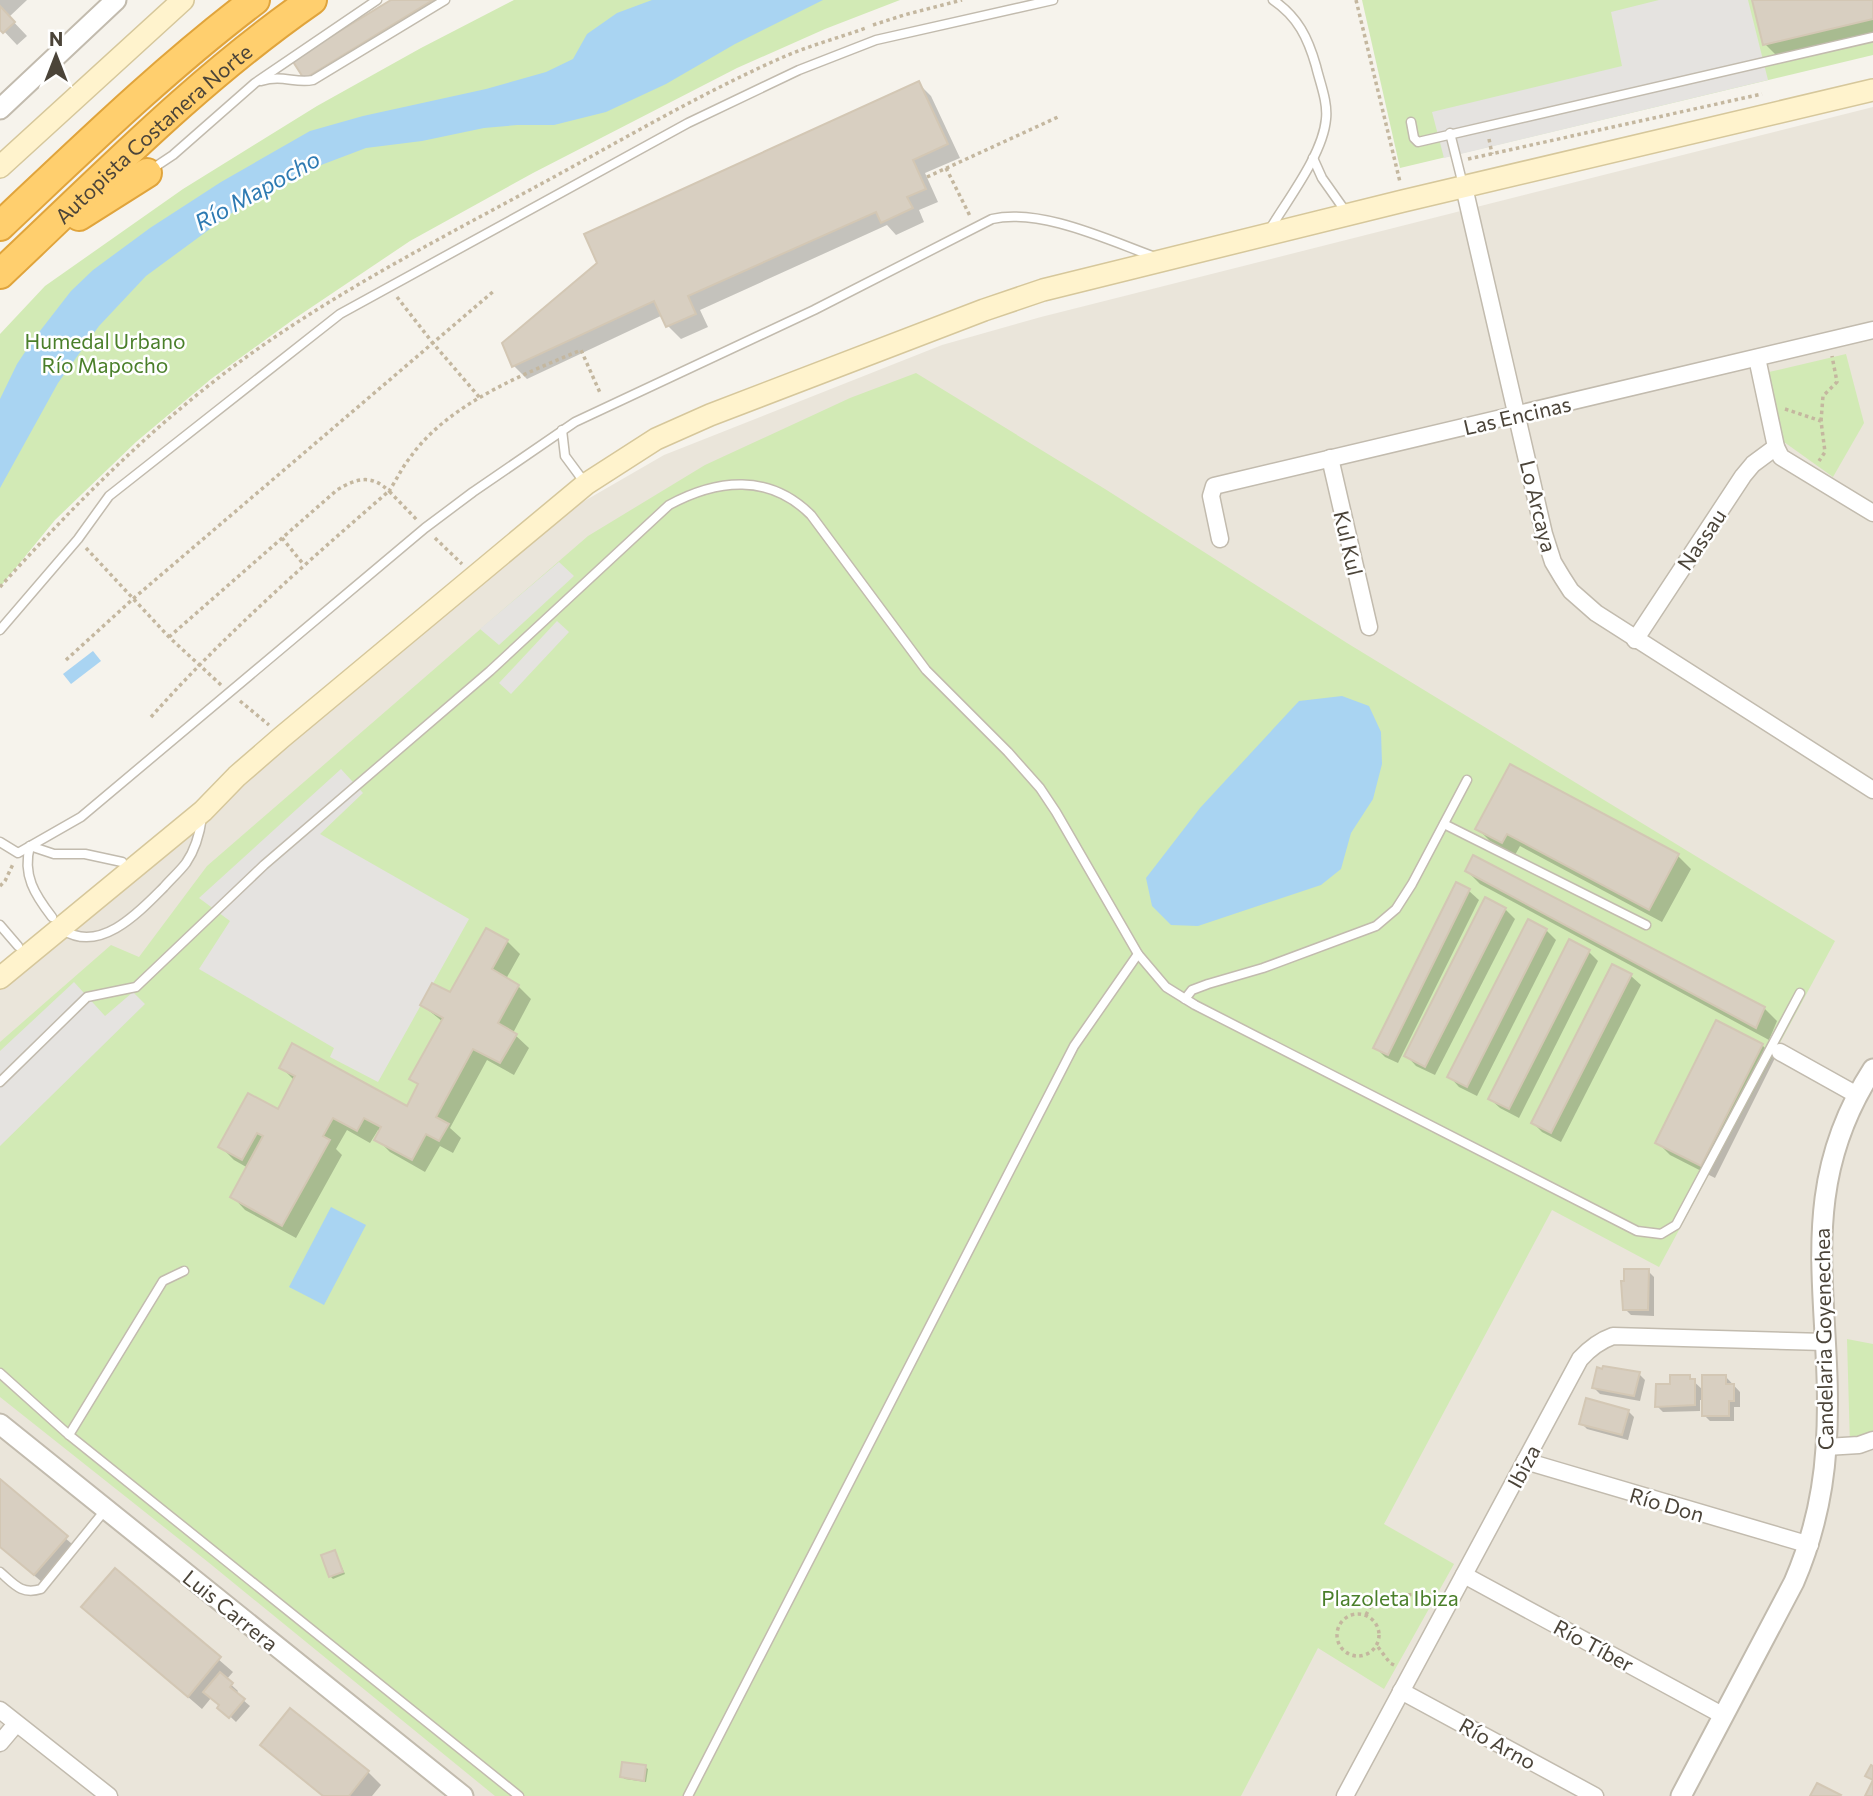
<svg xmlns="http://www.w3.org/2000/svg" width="1873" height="1796" font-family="Commissioner,sans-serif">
	<rect width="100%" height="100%" fill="#f6f3ec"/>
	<path fill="#eae5da" d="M1873,107V1796H0V988L129,878L574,507L664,455L942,345L1041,317Z"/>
	<g fill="#d2eab5">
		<path d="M514,0H900L825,29L737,68L533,173L410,241L294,319L211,379L136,442L55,520L0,587V334L45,286L183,189L317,106L421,48Z"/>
		<path d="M1362,0H1873V55L1400,168Z"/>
		<path d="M1846,354L1864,423L1833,477L1784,442L1769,372Z"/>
		<path d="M916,373L1105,489L1347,643L1835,941L1659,1267L1552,1210L1384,1524L1454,1564L1384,1689L1318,1648L1241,1796H495L208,1562L0,1397V1042L111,945L139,957L207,866L588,536L705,465L850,398Z"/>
		<path d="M1847,1339L1873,1344V1432L1850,1446Z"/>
	</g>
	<g fill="#e5e3e0">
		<path d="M1659,0H1748L1768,80L1444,158L1432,112L1622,66L1611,12Z"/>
		<path d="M559,562L574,576L499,645L480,629Z"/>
		<path d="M557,621L569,632L511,694L499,683Z"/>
		<path d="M341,769L363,793L320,834L469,919L378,1082L330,1057L334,1048L199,969L230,921L199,898Z"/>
		<path d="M74,982L105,1016L133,992L145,1004L0,1146V1051Z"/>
	</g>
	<g fill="#a9d4f2">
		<path d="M652,0H823L735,44L666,84L606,112L554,125H517L484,128L422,141L366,148L300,173L244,204L146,276L99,326L58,383L0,488V399L17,364L33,340L71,291L93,270L150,228L221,182L310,131L363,116L486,89L546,72L573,59L587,34L617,13Z"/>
		<path d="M93,651L101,661L71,684L63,674Z"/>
		<path d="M1342,696L1369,706L1381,732L1382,764L1373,799L1351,833L1341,869L1321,885L1198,926L1171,925L1152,906L1146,878L1200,808L1299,701Z"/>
		<path d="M331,1207L366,1225L324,1305L289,1287Z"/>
	</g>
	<g fill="#0003">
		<path d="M0,0H27L9,17L27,36L17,45L0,27Z"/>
		<path d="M394,0H439L308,81L305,78Z"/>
		<path d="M1754,0H1873V34L1778,57L1765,44Z"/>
		<path d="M918,83L931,96L960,158L925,173L938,202L919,210L924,222L896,235L887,225L700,310L708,327L681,339L668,326L663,315L527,379L514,366Z"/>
		<path d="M1477,828L1678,856L1691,869L1662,922L1520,846L1515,855L1490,841Z"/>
		<path d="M1467,871L1764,1008L1777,1021L1769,1040L1480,884Z"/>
		<path d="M1456,884L1469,891L1479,900L1398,1063L1385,1057L1376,1048Z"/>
		<path d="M1505,909L1515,919L1435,1075L1416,1066L1407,1056Z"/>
		<path d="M1528,922L1546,930L1556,940L1477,1096L1459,1087L1450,1077Z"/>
		<path d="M507,941L520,954L506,979L518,986L531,999L513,1033L529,1048L514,1075L487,1060L450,1128L461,1138L453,1153L440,1146L425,1172L390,1152L377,1139L381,1131L378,1130L370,1143L347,1130L336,1149L342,1155L296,1238L245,1210L232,1196L248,1168L234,1160L221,1147L278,1111L295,1081L281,1067L407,1108L419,1086L412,1079L443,1022L422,1005L451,995Z"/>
		<path d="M1588,951L1598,961L1519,1118L1500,1108L1490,1099Z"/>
		<path d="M1612,966L1631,976L1641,985L1561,1142L1542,1132L1533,1123Z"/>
		<path d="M1762,1045L1775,1058L1715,1178L1670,1155L1657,1142Z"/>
		<path d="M1648,1271L1654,1277V1316L1631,1315L1625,1309Z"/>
		<path d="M1639,1374L1645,1380L1640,1401L1600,1394L1594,1388Z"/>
		<path d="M1689,1377L1704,1391L1726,1377L1740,1392V1407H1734V1421H1710L1704,1415V1400H1700V1411L1663,1412L1657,1406L1671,1385Z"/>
		<path d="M1628,1411L1634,1417L1628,1440L1587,1429L1581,1423Z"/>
		<path d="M0,1482L79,1550L48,1587L0,1547Z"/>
		<path d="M335,1552L345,1574L333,1579L330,1576Z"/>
		<path d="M115,1570L233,1672L226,1680L238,1691L236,1694L250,1706L236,1722L211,1698L202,1709L84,1607Z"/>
		<path d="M262,1745L368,1772L381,1785L372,1796H323Z"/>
		<path d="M645,1767L648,1769L646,1782L625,1779L622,1777Z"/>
	</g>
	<g fill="#d8cfc1" stroke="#d3c7b4" stroke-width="2">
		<path d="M391,0H433L304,79L292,60Z"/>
		<path d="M1752,0H1873V19L1763,45Z"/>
		<path d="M0,6L15,22L3,33L0,30Z"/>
		<path d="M919,81L948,144L913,160L926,189L907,197L913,208L881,223L876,212L688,296L696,314L666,327L654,301L512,367L502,343L597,263L584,234Z"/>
		<path d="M1510,764L1679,854L1649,910L1507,834L1502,843L1475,829Z"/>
		<path d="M1473,855L1765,1007L1756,1028L1465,871Z"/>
		<path d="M1456,882L1470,889L1388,1055L1373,1048Z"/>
		<path d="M1485,897L1506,908L1425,1067L1404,1056Z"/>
		<path d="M1528,919L1547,929L1467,1087L1447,1077Z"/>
		<path d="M486,928L508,940L492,969L519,985L498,1023L517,1034L500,1063L473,1049L436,1117L449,1124L439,1141L426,1134L412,1160L374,1140L381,1127L364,1118L357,1131L333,1118L323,1136L330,1140L282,1226L230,1197L263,1136L257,1133L242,1160L218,1147L248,1093L278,1109L295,1076L279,1068L292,1043L407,1106L418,1084L409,1079L443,1018L420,1005L432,983L450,992Z"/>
		<path d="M1569,939L1590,950L1509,1109L1488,1099Z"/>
		<path d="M1612,964L1632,974L1551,1133L1531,1123Z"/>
		<path d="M1716,1020L1763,1044L1701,1166L1655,1143Z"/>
		<path d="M1624,1269H1649L1648,1310H1623L1621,1281H1624Z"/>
		<path d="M1603,1366L1640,1372L1634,1396L1592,1388L1597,1367L1602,1369Z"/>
		<path d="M1670,1375H1690V1379H1695V1405L1655,1407L1656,1384H1670Z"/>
		<path d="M1702,1375H1726V1384H1734V1401H1729V1416H1702Z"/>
		<path d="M1586,1398L1629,1410L1622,1435L1579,1424Z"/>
		<path d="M0,1479L68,1536L34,1575L0,1547Z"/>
		<path d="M335,1550L343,1572L329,1577L321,1555Z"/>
		<path d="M115,1568L221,1657L188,1697L81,1607Z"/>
		<path d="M220,1672L233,1683L230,1687L245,1699L229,1718L217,1708L219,1705L203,1692Z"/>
		<path d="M290,1708L369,1771L349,1796H323L260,1745Z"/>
		<path d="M622,1762L646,1765L644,1781L620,1777Z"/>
		<path d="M1871,1765L1873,1766V1780L1865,1776Z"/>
		<path d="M1873,1780V1796H1865Z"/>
		<path d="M1817,1783L1841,1795L1840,1796H1810Z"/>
	</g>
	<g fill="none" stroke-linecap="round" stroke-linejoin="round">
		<g stroke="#c2bbae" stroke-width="11">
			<g id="service">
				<path d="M261,81C283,74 295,84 313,80L445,0"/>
				<path d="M1411,122L1414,138L1418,142L1873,37"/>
				<path d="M1450,133L1463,185"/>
				<path d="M1313,158L1322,178L1346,212"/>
				<path d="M149,171L173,155L255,83L377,0"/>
				<path d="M1270,229C1288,199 1323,154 1326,119C1328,102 1320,83 1316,66C1308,38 1298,17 1273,0"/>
				<path d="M562,430L565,456L585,483"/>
				<path d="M0,630L78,539L109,496L340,314L688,123L799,70L876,40L1053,0"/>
				<path d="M1444,824L1646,925"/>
				<path d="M0,842L18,853L81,817L425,528L473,492L575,422L814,310L992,219C1041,208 1108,240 1155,257"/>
				<path d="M30,846L54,854H85L122,862"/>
				<path d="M30,846C22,875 35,895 52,917"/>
				<path d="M0,925L18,946"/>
				<path d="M63,930C101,954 140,911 164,887C171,879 180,871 186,863C195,850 200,832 202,817"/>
				<path d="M1185,999L1192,990L1208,984L1263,968L1376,926L1396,909L1412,884L1467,780"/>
				<path d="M0,1082L87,997L136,987L264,865L490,671L669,505C717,479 769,473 811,515L926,670L1008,752L1040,788L1056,812L1138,954L1166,987L1195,1005L1637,1231L1661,1234L1676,1225L1800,993"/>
				<path d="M0,1373L69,1435L519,1796"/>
				<path d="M69,1435L163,1281L184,1271"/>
				<path d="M0,1572C14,1584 21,1595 41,1589L106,1509"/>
				<path d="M688,1796L1074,1046L1138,954"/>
			</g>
		</g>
		<g stroke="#c2bbae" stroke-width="19">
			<g id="minor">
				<path d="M1464,187L1544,534L1553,562L1562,577L1571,591L1596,613L1873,790"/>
				<path d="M1757,358L1776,447L1781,457L1873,513"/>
				<path d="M1330,458L1369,627"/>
				<path d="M1220,539L1211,496L1214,486L1873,330"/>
				<path d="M1635,640L1743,476L1753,464L1776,447"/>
				<path d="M1780,1052L1857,1095"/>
				<path d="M1826,1447L1859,1445L1873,1440"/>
				<path d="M1525,1461L1810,1545"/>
				<path d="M1464,1575L1724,1716"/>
				<path d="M1401,1691L1595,1796"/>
				<path d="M0,1710L109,1796"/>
				<path d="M0,1743L16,1724"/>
				<path d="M1345,1796L1580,1359C1590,1348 1599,1341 1613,1336L1825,1342"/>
			</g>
		</g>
		<g stroke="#c2bbae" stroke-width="23">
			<g id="tertiary">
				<path d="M0,109L116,0"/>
				<path d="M0,1424L463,1796"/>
				<path d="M1681,1796L1794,1582C1813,1538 1823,1495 1826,1448C1836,1308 1789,1198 1873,1069"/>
			</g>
		</g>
		<g stroke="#d6c79b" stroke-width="24">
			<g id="secondary">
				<path d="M0,167L183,0"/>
				<path d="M0,978L203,811L237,776L282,737L586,484L656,439L710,415L984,310L1043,290L1403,201L1873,90"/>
			</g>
		</g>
		<g stroke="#e0a43c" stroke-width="32">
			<g id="motorway">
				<path d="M79,216L147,173"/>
				<path d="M0,226C83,148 164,69 255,0"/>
				<path id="s1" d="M0,274C101,179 198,79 312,0"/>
			</g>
		</g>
		<g stroke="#c4b79f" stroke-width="3.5" stroke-dasharray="3.5 3.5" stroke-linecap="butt">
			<path d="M1356,0L1400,182"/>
			<path d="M873,25L904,15L962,0"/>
			<path d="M1489,139L1492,154"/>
			<path d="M1468,159L1762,94"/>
			<path d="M946,168L970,216"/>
			<path d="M927,177L1058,117"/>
			<path d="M397,297L432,342L480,398"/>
			<path d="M1785,409L1821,421L1825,452L1819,461"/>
			<path d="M1821,421L1823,396L1837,382L1832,356"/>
			<path d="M282,538L304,565"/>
			<path d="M435,538L462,564"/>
			<path d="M86,548L169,637L221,685"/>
			<path d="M0,587C67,513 138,440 217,379C320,299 438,240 552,178C627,137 702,93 781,58C808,46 838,38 866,28"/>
			<path d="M169,637L337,490C357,478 371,474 389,491C396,481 401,469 409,459C447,404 522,375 581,350L601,395"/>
			<path d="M66,660L134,598L495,290"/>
			<path d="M240,701L269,725"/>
			<path d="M151,717C224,635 306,563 389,491L417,520"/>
			<path d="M0,886L5,881L13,864"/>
			<circle cx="1358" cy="1635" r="21"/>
			<path d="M1366,1615L1370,1607C1387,1599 1415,1588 1433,1599"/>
			<path d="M1378,1647L1390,1663L1396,1666"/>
		</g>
		<use href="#service" stroke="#fff" stroke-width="8"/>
		<use href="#minor" stroke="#fff" stroke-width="16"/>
		<use href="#tertiary" stroke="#fff" stroke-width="19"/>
		<use href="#secondary" stroke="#fff3cd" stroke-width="21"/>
		<use href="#motorway" stroke="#ffcf6e" stroke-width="28"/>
	</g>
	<g text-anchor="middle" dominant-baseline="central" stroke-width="5" stroke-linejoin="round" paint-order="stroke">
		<g font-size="21" fill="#4b4439" stroke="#fff">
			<text stroke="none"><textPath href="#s1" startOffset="208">Autopista Costanera Norte</textPath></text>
			<text transform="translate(1517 415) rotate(-13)">Las Encinas</text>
			<text transform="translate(1539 506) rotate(76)">Lo Arcaya</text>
			<text transform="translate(1701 539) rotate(-56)">Nassau</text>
			<text transform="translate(1349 543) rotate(77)">Kul Kul</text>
			<text transform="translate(1823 1339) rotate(-91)">Candelaria Goyenechea</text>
			<text transform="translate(1523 1466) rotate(-62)">Ibiza</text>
			<text transform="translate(1667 1504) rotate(16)">Río Don</text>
			<text transform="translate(231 1610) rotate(39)">Luis Carrera</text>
			<text transform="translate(1594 1645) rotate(28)">Río Tíber</text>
			<text transform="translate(1498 1743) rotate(29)">Río Arno</text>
		</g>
		<g font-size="21" fill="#4a7f2a" stroke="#fff">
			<text x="105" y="340">Humedal Urbano<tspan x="105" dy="24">Río Mapocho</tspan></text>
			<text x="1390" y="1597">Plazoleta Ibiza</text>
		</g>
		<g font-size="23" font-style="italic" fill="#2e7ab2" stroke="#fff">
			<text transform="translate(257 190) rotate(-29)">Río Mapocho</text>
		</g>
	</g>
	<g transform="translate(56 56)" stroke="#ffffff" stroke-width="5" paint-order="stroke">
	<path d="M0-5L12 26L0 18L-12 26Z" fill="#4b4439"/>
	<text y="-10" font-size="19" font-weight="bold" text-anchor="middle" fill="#4b4439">N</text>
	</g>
</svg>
